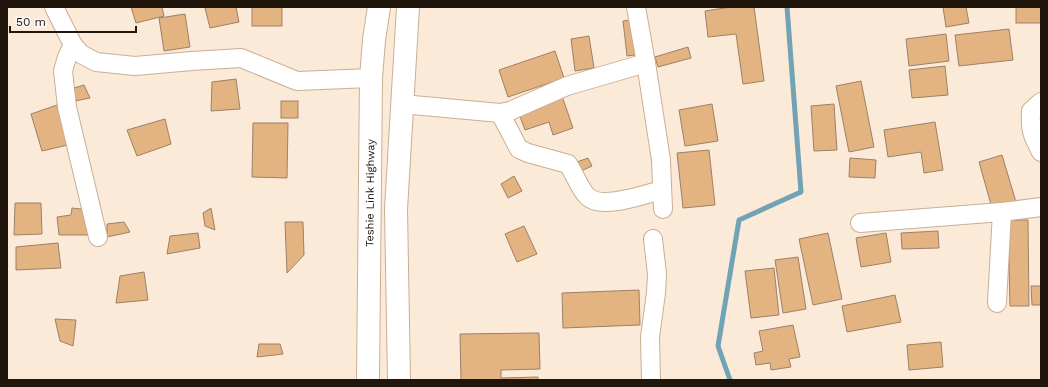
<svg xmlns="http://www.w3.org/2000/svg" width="1048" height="387" font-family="'Work Sans',sans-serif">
	<rect width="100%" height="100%" fill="#fcead9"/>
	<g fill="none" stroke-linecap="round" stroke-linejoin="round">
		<path stroke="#71a3b5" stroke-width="5" d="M730,380L718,346L739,220L801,192L787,7"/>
	</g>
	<g fill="#e4b382" stroke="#9c8167">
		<path d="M131,7H162L164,16L136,23Z"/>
		<path d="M211,7H236L239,22L210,28L205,8Z"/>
		<rect x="252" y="7" width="30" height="19"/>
		<path d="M731,7H754L764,81L743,84L736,34L708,37L705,11Z"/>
		<path d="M943,7H966L969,23L946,27Z"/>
		<rect x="1016" y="7" width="25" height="16"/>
		<path d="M185,14L190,47L164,51L159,18Z"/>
		<path d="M630,20L635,55L627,56L623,21Z"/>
		<path d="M1009,29L1013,60L959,66L955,35Z"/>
		<path d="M946,34L949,61L909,66L906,39Z"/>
		<path d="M589,36L594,68L575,71L571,39Z"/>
		<path d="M688,47L691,58L658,67L655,57Z"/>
		<path d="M555,51L564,78L508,97L499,70Z"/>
		<path d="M945,66L948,95L912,98L909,70Z"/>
		<path d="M236,79L240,109L211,111L212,82Z"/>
		<path d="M861,81L874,147L849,152L836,86Z"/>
		<path d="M84,85L90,98L70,102L71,89Z"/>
		<path d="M562,96L573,128L553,135L549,122L525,130L518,111Z"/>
		<rect x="281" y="101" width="17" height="17"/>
		<path d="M712,104L718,141L685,146L679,110Z"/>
		<path d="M834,104L837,150L814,151L811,106Z"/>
		<path d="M57,105L68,145L42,151L31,114Z"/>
		<path d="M165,119L171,144L137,156L127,130Z"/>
		<path d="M935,122L943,170L924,173L921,152L888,157L884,130Z"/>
		<path d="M253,123H288L287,178L252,177Z"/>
		<path d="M709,150L715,205L683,208L677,153Z"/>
		<path d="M1002,155L1016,202L992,208L979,162Z"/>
		<path d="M588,158L592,166L581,171L577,162Z"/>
		<path d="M850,158L876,160L875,178L849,177Z"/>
		<path d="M514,176L522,191L508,198L501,184Z"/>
		<path d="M15,203H41L42,234L14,235Z"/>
		<path d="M72,208L89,210L88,235H59L57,217L71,215Z"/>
		<path d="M211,208L215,230L205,226L203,213Z"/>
		<path d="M1008,220H1028L1029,306H1010Z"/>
		<path d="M124,222L130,232L107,237V224Z"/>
		<path d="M285,222H303L304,255L287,273Z"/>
		<path d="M524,226L537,254L517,262L505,234Z"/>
		<path d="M938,231L939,248L902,249L901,233Z"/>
		<path d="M198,233L200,248L167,254L170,236Z"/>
		<path d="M828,233L842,299L813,305L799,239Z"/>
		<path d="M886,233L891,262L861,267L856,238Z"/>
		<path d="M58,243L61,268L16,270V247Z"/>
		<path d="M798,257L806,309L783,313L775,260Z"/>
		<path d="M774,268L779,315L751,318L745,271Z"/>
		<path d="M144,272L148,300L116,303L120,276Z"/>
		<path d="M1031,286H1041V305H1032Z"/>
		<path d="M639,290L640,325L563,328L562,293Z"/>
		<path d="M895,295L901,322L847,332L842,306Z"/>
		<path d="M55,319L76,320L73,346L60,341Z"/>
		<path d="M793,325L800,357L789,359L791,367L771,370L770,363L756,365L754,353L763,351L759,331Z"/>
		<path d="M539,333L540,369L501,370V378L538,377V380H461L460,334Z"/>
		<path d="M941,342L943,367L909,370L907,345Z"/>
		<path d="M259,344H280L283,354L257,357Z"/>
	</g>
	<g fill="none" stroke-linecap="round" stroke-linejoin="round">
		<g stroke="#caae93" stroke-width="20">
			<g id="minor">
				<path d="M54,7L73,45L81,54L96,62L135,66L192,61L241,58L297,81L371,78"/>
				<path d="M636,7L646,63L661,160L663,209"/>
				<path d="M73,45L67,57L63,71L67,107L98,237"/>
				<path d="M1041,102L1031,111C1030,130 1032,135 1041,152"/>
				<path d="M402,104L500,113L510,111L567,86L646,63"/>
				<path d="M500,113L519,149L528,153L568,164C574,173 580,189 587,196C601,211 645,194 662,190"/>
				<path d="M860,223L1002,212L1041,207"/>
				<path d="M997,303L1002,212"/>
				<path d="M651,380L650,337L656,293L657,274L653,239"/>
			</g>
		</g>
		<g stroke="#caae93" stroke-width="24">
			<g id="major">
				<path id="s1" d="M368,380L371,78L374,40L379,7"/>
				<path d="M399,380L396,209L408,7"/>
			</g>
		</g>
		<use href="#minor" stroke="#fff" stroke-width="18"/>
		<use href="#major" stroke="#fff" stroke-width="22"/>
	</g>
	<g text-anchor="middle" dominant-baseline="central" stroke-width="3" stroke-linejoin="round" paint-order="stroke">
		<g font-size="11" fill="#20160b" stroke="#fafafa">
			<text stroke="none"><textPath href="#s1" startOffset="187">Teshie Link Highway</textPath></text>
		</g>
	</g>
	<rect width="1048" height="387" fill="none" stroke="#20160b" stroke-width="16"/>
	<path d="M10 26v6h126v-6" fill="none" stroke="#20160b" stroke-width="2"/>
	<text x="16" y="26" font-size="12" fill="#20160b" stroke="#fafafa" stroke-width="3" paint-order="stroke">50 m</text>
</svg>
